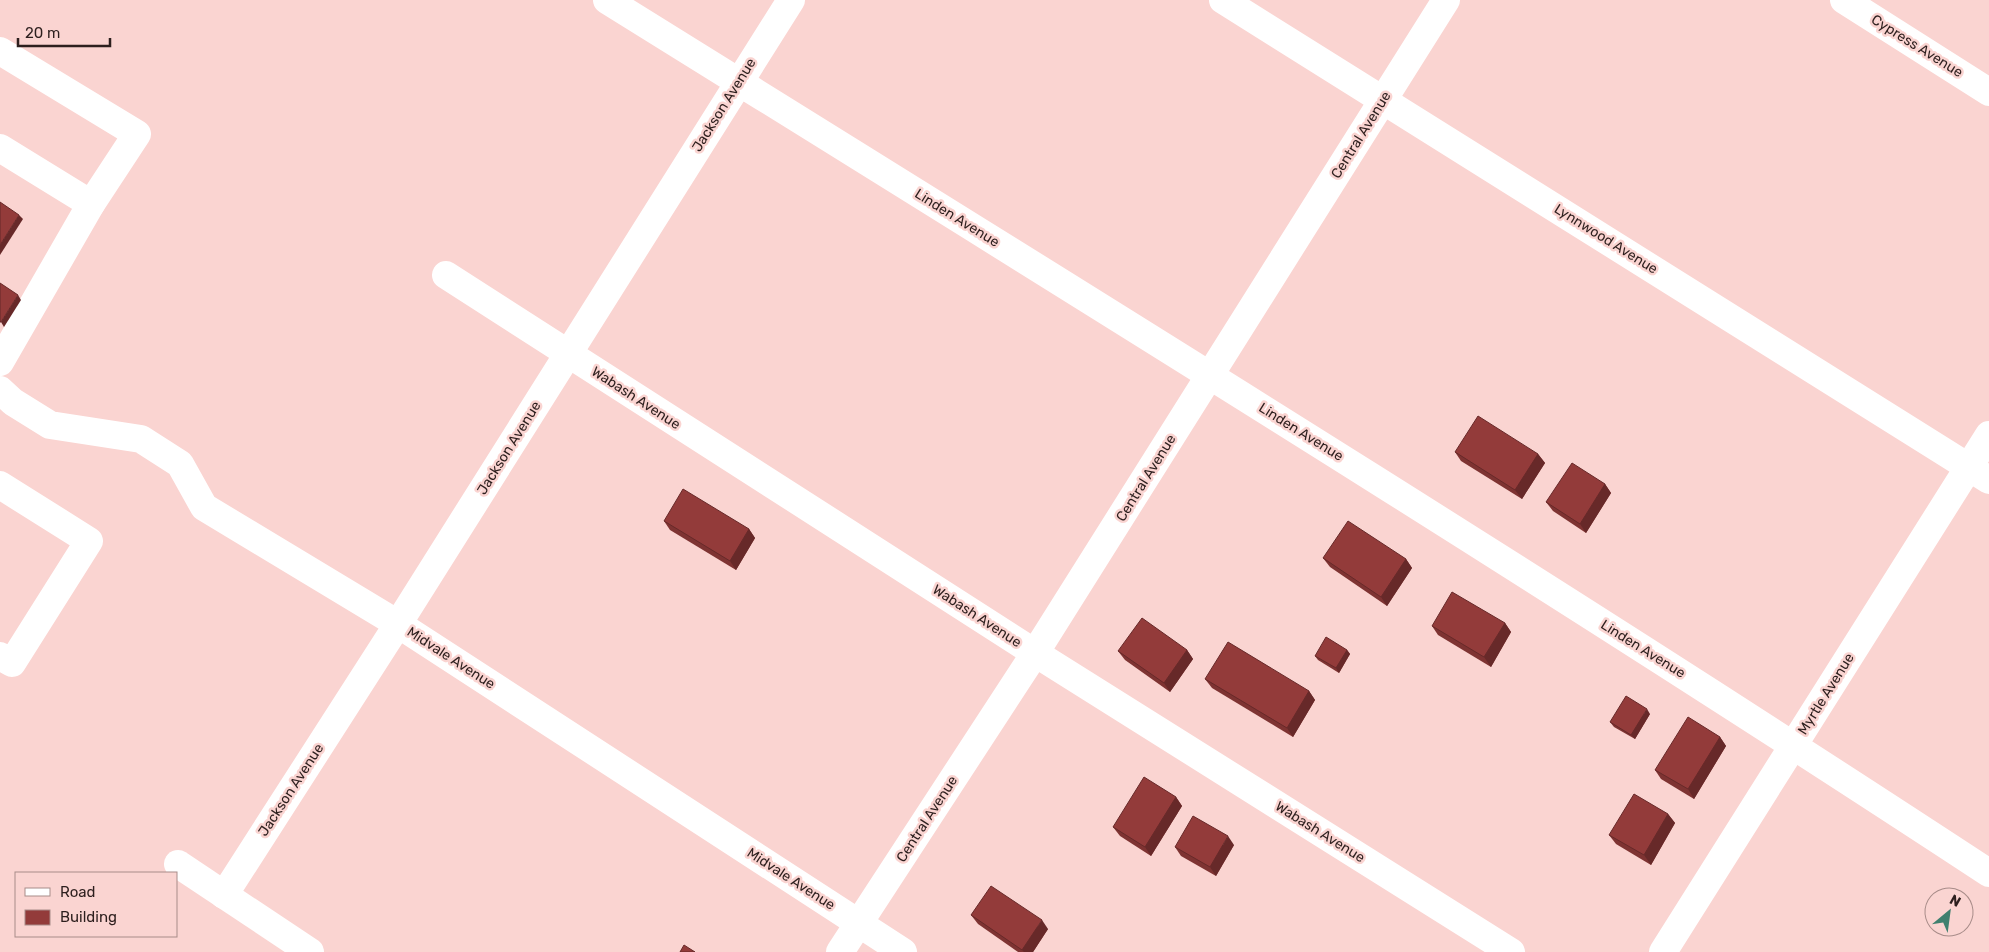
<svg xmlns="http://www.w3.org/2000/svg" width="1989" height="952" font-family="Rubik,sans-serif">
	<rect width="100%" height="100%" fill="#fad4d1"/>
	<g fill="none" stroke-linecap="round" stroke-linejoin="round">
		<g stroke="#fff" stroke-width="28">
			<path d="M607,0C1070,288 1533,574 1989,873"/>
			<path d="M1223,0L1989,480"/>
			<path d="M1844,0L1989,92"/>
			<path d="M0,51L137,134L91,204L0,148"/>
			<path d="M446,275L1035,653L1511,952"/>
			<path d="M0,362L91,204"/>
			<path d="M0,390L13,402L50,425L141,439L180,464L204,507L398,624L903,952"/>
			<path d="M0,485L89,541L12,663L0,656"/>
			<path d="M178,864L310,952"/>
			<path d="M224,895L398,624L791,0"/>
			<path d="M840,952L1035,653L1446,0"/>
			<path d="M1663,952L1989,435"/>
		</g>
	</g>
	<g fill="#7e3332">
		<path d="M1455,452L1538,454L1545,463L1522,499L1461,461Z"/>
		<path d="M1605,484L1611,493L1586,533L1553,511L1546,502Z"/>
		<path d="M664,521L749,529L755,538L736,570L670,530Z"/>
		<path d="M1323,558L1406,559L1412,568L1387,606L1330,567Z"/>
		<path d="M1505,623L1511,632L1491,667L1438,635L1432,626Z"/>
		<path d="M1187,650L1193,659L1170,692L1125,660L1118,651Z"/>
		<path d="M1347,650L1350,654L1339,673L1318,660L1315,656Z"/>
		<path d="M1205,679L1309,691L1315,700L1293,737L1212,688Z"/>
		<path d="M1650,714L1635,739L1614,727L1610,722Z"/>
		<path d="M1720,737L1726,746L1694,799L1661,779L1655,770Z"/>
		<path d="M1176,797L1182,806L1151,856L1120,836L1113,827Z"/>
		<path d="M1668,814L1675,823L1651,865L1616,844L1609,835Z"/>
		<path d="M1234,845L1216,876L1181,856L1175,847Z"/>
		<path d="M971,915L1048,929L1033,952H1018L978,924Z"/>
	</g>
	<g fill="#672929">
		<path d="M19,215L23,219L0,255V245Z"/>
		<path d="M18,295L21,300L4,327L1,322Z"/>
		<path d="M1538,454L1545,463L1522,499L1515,490Z"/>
		<path d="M1605,484L1611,493L1586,533L1580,524Z"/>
		<path d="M749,529L755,538L736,570L730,561Z"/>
		<path d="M1406,559L1412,568L1387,606L1381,597Z"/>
		<path d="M1505,623L1511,632L1491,667L1484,657Z"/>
		<path d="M1187,650L1193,659L1170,692L1164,683Z"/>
		<path d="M1347,650L1350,654L1339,673L1336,668Z"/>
		<path d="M1309,691L1315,700L1293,737L1287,728Z"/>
		<path d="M1647,709L1650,714L1635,739L1631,735Z"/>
		<path d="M1720,737L1726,746L1694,799L1688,789Z"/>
		<path d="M1176,797L1182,806L1151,856L1145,847Z"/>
		<path d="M1668,814L1675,823L1651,865L1644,855Z"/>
		<path d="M1228,836L1234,845L1216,876L1210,867Z"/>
		<path d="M1042,920L1048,929L1033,952H1024L1022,950Z"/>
	</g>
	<g fill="#933b3a" stroke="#672929">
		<path d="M0,202L19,215L0,245Z"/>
		<path d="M0,283L18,295L1,322H0Z"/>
		<path d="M1478,416L1538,454L1515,490L1455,452Z"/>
		<path d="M1572,463L1605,484L1580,524L1546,502Z"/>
		<path d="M683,489L749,529L730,561L664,521Z"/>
		<path d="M1348,521L1406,559L1381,597L1323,558Z"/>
		<path d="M1452,592L1505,623L1484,657L1432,626Z"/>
		<path d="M1142,618L1187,650L1164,683L1118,651Z"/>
		<path d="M1326,637L1347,650L1336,668L1315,656Z"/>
		<path d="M1228,642L1309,691L1287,728L1205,679Z"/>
		<path d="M1626,696L1647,709L1631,735L1610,722Z"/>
		<path d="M1688,717L1720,737L1688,789L1655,770Z"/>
		<path d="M1144,777L1176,797L1145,847L1113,827Z"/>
		<path d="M1634,794L1668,814L1644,855L1609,835Z"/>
		<path d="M1193,816L1228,836L1210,867L1175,847Z"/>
		<path d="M991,886L1042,920L1022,950L971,915Z"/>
		<path d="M684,945L695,952H680Z"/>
	</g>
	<g text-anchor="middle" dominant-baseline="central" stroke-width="5" stroke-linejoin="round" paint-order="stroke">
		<g font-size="14" fill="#2d1f1e" stroke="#fad4d1">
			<text transform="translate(1917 46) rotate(32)">Cypress Avenue</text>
			<text transform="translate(724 105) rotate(-58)">Jackson Avenue</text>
			<text transform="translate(1361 135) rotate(-58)">Central Avenue</text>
			<text transform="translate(957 218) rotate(32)">Linden Avenue</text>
			<text transform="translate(1606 239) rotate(32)">Lynnwood Avenue</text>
			<text transform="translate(636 398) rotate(33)">Wabash Avenue</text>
			<text transform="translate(1301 432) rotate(32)">Linden Avenue</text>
			<text transform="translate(509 448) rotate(-58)">Jackson Avenue</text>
			<text transform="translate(1146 478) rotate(-58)">Central Avenue</text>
			<text transform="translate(977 616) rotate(33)">Wabash Avenue</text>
			<text transform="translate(1643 649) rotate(32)">Linden Avenue</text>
			<text transform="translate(451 658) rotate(33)">Midvale Avenue</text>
			<text transform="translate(1826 694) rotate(-58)">Myrtle Avenue</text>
			<text transform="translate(291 790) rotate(-57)">Jackson Avenue</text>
			<text transform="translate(927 819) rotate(-57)">Central Avenue</text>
			<text transform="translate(1320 832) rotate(32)">Wabash Avenue</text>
			<text transform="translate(791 879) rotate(33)">Midvale Avenue</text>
		</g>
	</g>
	<rect x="15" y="872" width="162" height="65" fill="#fad4d1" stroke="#a88c89"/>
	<rect x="25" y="888" width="25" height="8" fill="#ffffff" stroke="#a88c89"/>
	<text x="60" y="897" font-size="15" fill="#2d1f1e">Road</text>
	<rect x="25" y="910" width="25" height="15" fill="#933b3a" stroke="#a88c89"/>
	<text x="60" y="922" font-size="15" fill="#2d1f1e">Building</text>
	<g transform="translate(1949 912) rotate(29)"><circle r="24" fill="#fad4d1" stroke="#a88c89"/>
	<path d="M0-4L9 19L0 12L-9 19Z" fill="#40806f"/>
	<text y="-8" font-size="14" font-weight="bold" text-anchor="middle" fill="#2d1f1e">N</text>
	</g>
	<path d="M18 38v8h92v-8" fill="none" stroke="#2d1f1e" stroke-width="2.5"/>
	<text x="25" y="38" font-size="15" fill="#2d1f1e" stroke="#fad4d1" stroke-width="4" paint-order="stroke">20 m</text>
</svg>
